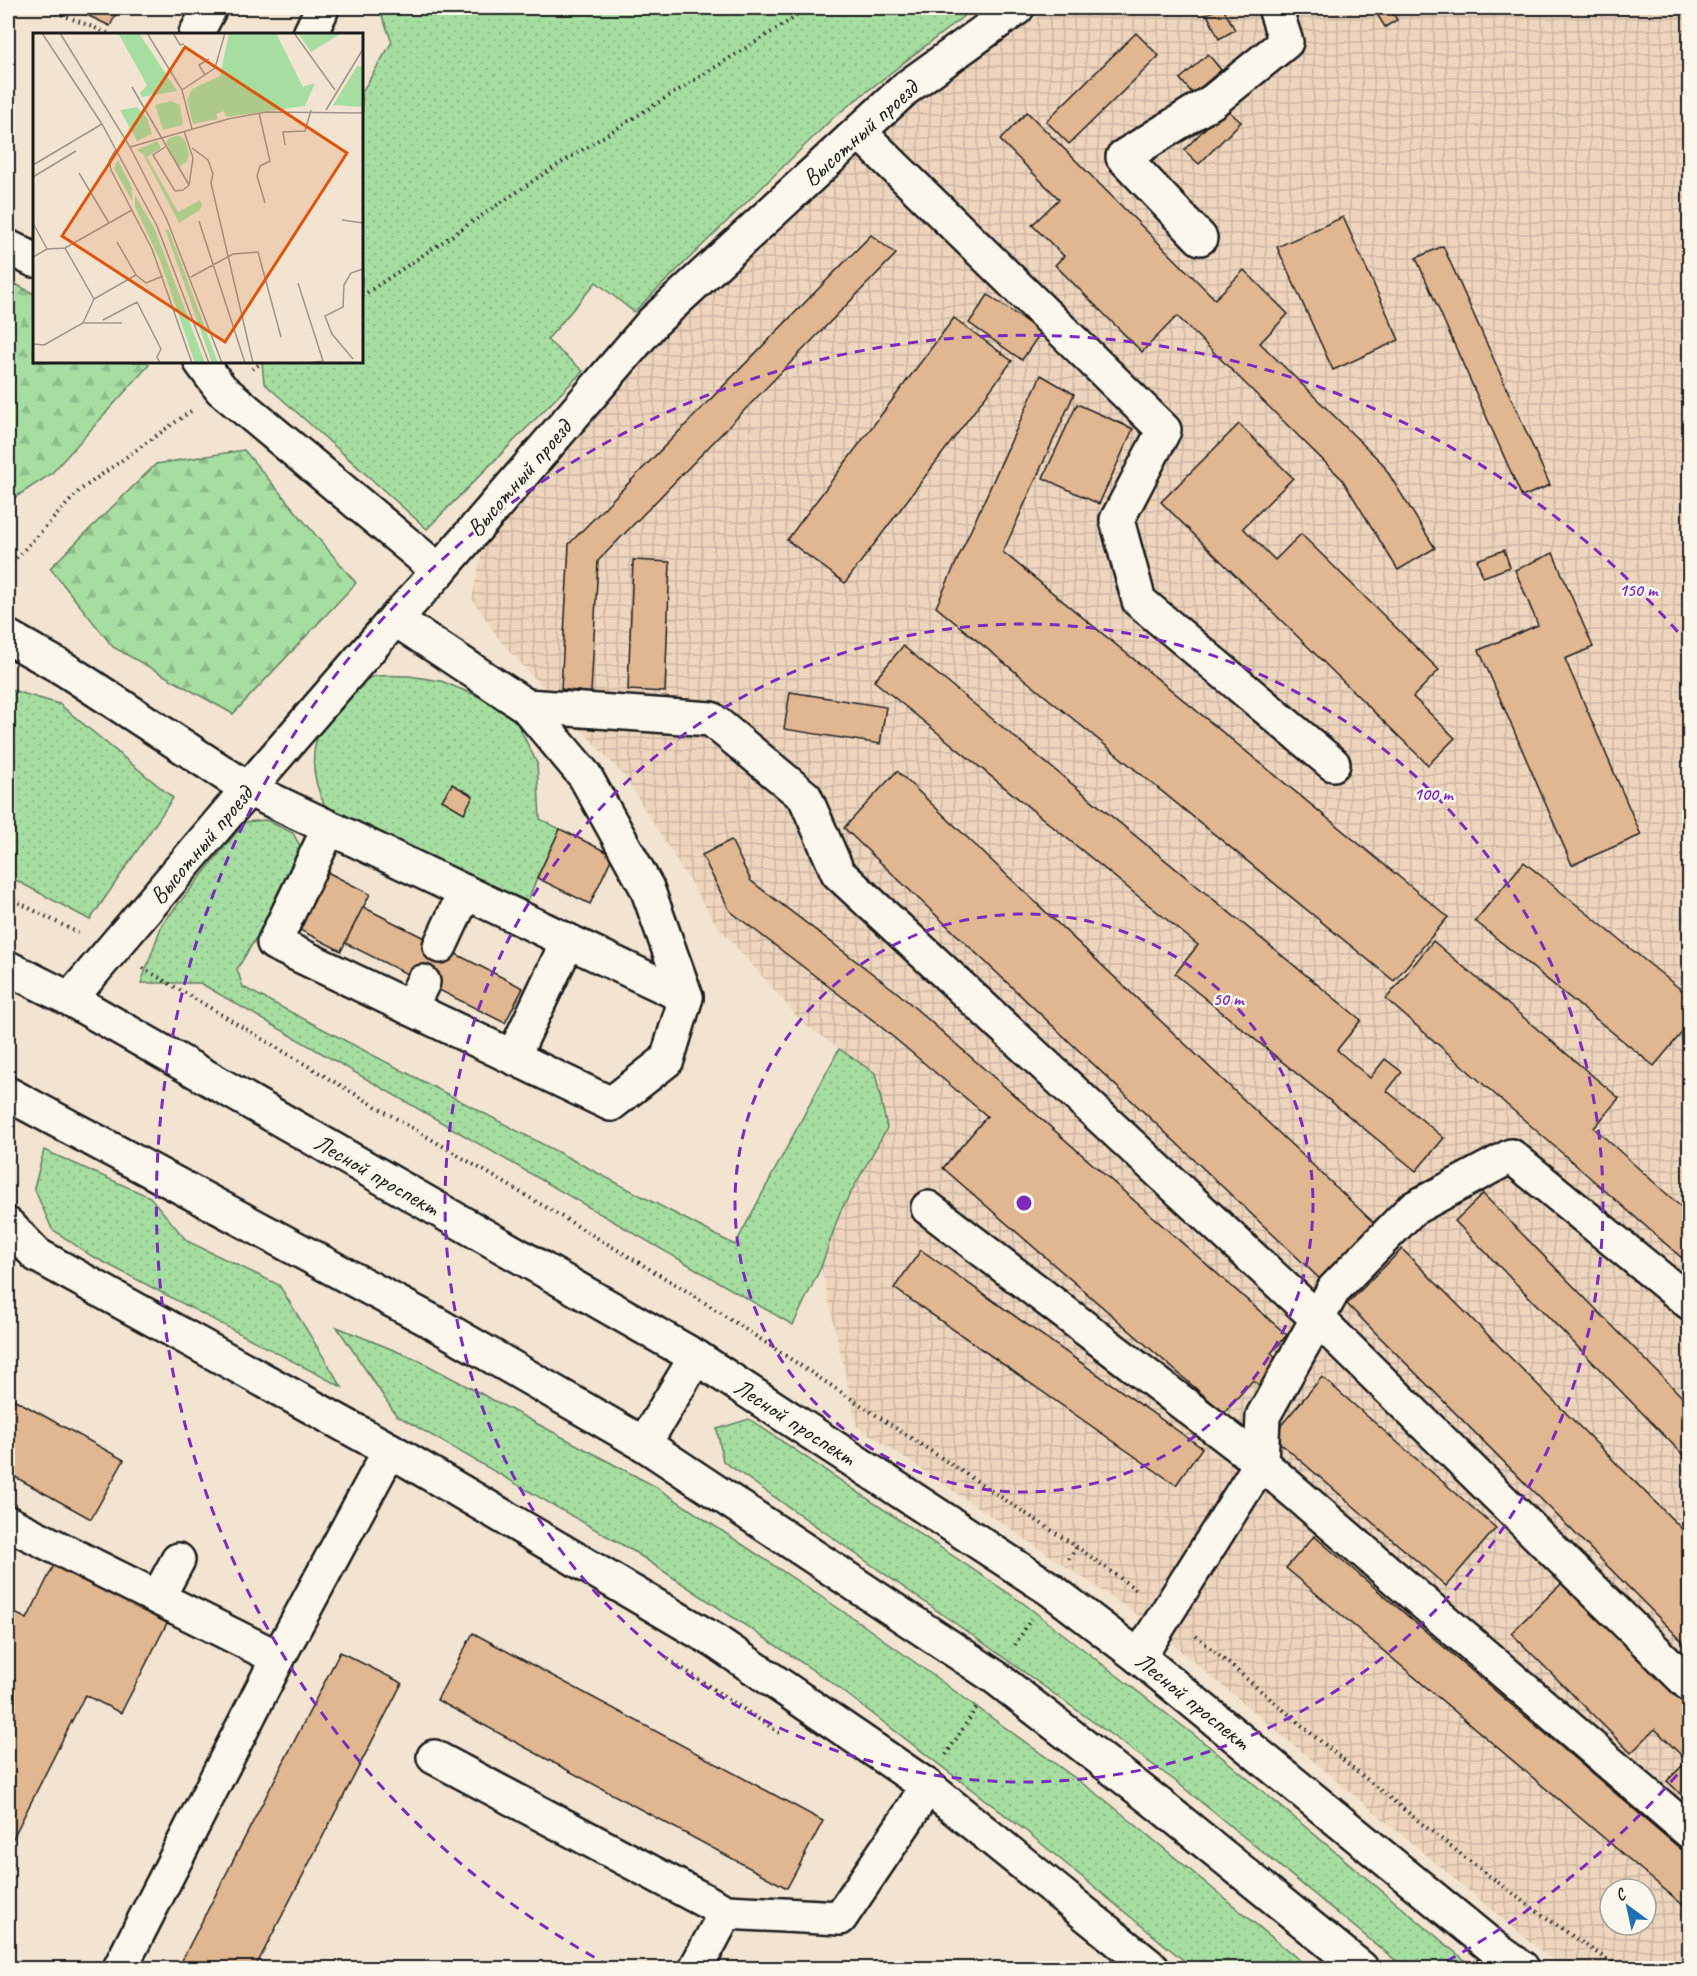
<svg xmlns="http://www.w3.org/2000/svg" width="1697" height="1976" font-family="Caveat,sans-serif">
	<defs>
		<pattern id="industrial-grid" width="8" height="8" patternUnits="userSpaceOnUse" patternTransform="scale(1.5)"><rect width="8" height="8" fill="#eed6be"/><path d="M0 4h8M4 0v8" fill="none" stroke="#ccb7a3"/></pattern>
		<pattern id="grass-dots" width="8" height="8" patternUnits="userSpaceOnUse" patternTransform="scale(1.5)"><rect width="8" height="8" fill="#a6dea2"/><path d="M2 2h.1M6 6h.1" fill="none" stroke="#8ebe8b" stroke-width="1.8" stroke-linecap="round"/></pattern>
		<pattern id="forest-firs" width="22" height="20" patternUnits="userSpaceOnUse" patternTransform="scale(1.5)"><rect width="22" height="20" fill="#a6dea2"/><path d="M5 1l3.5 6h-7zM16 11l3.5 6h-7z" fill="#8ebe8b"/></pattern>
	</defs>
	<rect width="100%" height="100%" fill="#f3e4d1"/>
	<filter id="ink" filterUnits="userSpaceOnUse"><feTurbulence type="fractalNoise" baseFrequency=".0167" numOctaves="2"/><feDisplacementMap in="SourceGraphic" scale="12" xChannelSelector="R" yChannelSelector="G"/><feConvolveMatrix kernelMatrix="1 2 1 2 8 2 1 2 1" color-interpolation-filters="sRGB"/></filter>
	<g filter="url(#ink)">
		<path fill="url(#industrial-grid)" fill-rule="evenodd" d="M1051,8H1689V1968H1565L1557,1964L1135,1613L857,1426L821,1267L840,1212L887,1128L875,1073L804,1024L716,924L624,776L502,643L472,599L485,537L655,346L918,100ZM1610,1889H1646V1925H1610Z"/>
		<g fill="url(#grass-dots)" stroke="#617d5f" stroke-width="1.5">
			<path d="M379,8H974L834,117L634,312L596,282L547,340L583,371L427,529L264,383L262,362H362V92L392,42Z"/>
			<path d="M409,676L441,681L492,702L515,719L537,763L540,819L560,829L537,878L525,908L326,808C303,763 312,720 353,690C358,686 366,679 372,677C383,674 398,676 409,676Z"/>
			<path d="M8,689L59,704L173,798L90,920L8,876Z"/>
			<path d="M266,820L293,833L306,857L237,969L243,987L735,1245L839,1049L875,1073L887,1128L840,1212L821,1267L793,1325L200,983H141L162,924L245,822Z"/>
			<path d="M44,1150L150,1197L187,1241L279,1285L342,1387L90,1255L52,1229L34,1188Z"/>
			<path d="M337,1327L418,1360L656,1487L859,1622L1104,1799L1309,1968H1193L1026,1831L831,1682L633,1551L396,1415Z"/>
			<path d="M749,1419L1023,1603L1211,1748L1474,1968H1405L1174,1780L989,1647L723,1461L717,1429Z"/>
		</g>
		<g fill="url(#forest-firs)" stroke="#617d5f" stroke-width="1.5">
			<path d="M8,280L34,294V362H147L149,365L51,474L8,502Z"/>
			<path d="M244,450L356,583L233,714L113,647L50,568L156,464Z"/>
		</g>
		<g fill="#e1b792" stroke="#1c1c1c" stroke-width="1.5">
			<path d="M72,8H119L110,26Z"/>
			<path d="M1219,8H1223L1235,30L1219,39L1207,14Z"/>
			<path d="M1390,8L1397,20L1385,27L1378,16Z"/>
			<path d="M1136,33L1159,56L1069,144L1046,121Z"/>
			<path d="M1208,54L1221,70L1193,94L1180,79Z"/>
			<path d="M1225,108L1241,122L1199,164L1184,150Z"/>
			<path d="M1027,112L1215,299L1244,270L1288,314L1260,343L1382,463L1435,548L1398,570L1342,479L1177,316L1142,352L1055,265L1064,256L1032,225L1059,199L1000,140Z"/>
			<path d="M1343,217L1399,340L1333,370L1277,247Z"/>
			<path d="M871,235L896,254L598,561L591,693L561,689L569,544Z"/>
			<path d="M1443,246L1550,485L1522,497L1416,258Z"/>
			<path d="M988,295L1041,332L1022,360L969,323Z"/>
			<path d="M954,318L1012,361L845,583L787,540Z"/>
			<path d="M1041,375L1074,394L1003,552L1448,917L1394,981L936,607Z"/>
			<path d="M1077,404L1133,429L1099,504L1043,478Z"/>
			<path d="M1239,424L1293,478L1243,528L1275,560L1301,534L1439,670L1413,697L1455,738L1428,765L1161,502Z"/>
			<path d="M1504,550L1510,567L1483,577L1477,560Z"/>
			<path d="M1553,553L1593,647L1565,659L1641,835L1572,865L1479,650L1538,625L1515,570Z"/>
			<path d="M633,560L670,562L665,692L628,690Z"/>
			<path d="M903,646L1361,1020L1337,1050L1370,1078L1385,1059L1402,1072L1387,1091L1444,1138L1416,1171L1175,974L1198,945L874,681Z"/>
			<path d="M790,692L886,707L880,744L784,729Z"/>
			<path d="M897,771L1374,1223L1321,1280L844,828Z"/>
			<path d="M452,784L473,796L464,813L442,800Z"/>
			<path d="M560,829L613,855L590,904L537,878Z"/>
			<path d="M731,840L751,881L898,993L1287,1335L1271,1353L1282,1362L1261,1387L1253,1380L1224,1413L943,1168L987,1116L874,1021L730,911L702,855Z"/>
			<path d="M1524,862L1690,997V1023L1654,1066L1475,921Z"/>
			<path d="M327,872L370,894L341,951L298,929Z"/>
			<path d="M363,907L523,988L505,1023L345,943Z"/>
			<path d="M1433,941L1619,1098L1594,1128L1690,1215V1265L1386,999Z"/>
			<path d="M1483,1194L1690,1405V1462L1455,1221Z"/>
			<path d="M1402,1249L1690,1537V1649L1347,1304Z"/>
			<path d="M921,1250L1202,1448L1176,1485L894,1288Z"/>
			<path d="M1322,1377L1496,1528L1446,1586L1272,1436Z"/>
			<path d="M8,1396L124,1460L91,1519L8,1473Z"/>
			<path d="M1314,1536L1690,1857V1911L1286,1568Z"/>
			<path d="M54,1565L167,1623L121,1713L85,1695L8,1848V1613L9,1610L27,1619Z"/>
			<path d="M1563,1582L1690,1710V1803L1667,1781L1687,1761L1655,1729L1631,1753L1511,1633Z"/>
			<path d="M473,1633L823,1821L787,1888L437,1700Z"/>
			<path d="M340,1652L402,1683L255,1968H178Z"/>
		</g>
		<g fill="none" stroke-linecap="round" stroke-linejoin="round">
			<g stroke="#1c1c1c" stroke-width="38">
				<g id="minor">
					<path d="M196,34L210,8"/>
					<path d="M310,34L321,11L319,8"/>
					<path d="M859,132L1164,430L1117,520L1139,601L1333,764"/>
					<path d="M1200,238L1123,157L1213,101L1286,42L1275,8"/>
					<path d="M8,247L34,260"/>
					<path d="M201,362L221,389L439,571"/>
					<path d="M8,637L66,670L248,789L686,997"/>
					<path d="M526,706L711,719L805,797L838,873L1318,1319L1690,1685"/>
					<path d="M329,828L274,943L611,1104L667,1060L686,997L647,888L585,776L526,706L395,619"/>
					<path d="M440,946L465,892"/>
					<path d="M70,999L248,789L395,619L439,571L653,322L906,88L1017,8"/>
					<path d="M410,1008L423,982"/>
					<path d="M513,1057L568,941"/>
					<path d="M928,1208L1261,1463L1690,1832"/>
					<path d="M8,1225L37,1255L390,1450L715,1641L927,1786L1152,1968"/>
					<path d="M8,1523L278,1658"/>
					<path d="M158,1597L178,1560"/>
					<path d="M1139,1657L1261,1463L1263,1416L1334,1289L1412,1209L1511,1156L1690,1303"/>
					<path d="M434,1757L726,1912L696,1968"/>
					<path d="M726,1912L840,1918L907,1819L927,1786"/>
					<path d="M120,1968L278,1658L390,1450"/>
				</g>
			</g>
			<g stroke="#1c1c1c" stroke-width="38">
				<g id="major">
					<path d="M8,968L70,999L696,1357L1050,1589L1139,1657L1494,1948L1522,1968"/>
					<path d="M8,1094L431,1321L644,1444L995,1677L1161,1806L1361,1968"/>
					<path d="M644,1444L696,1357"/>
				</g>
			</g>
			<g stroke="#1c1c1c" stroke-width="4" stroke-dasharray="1.5 4.5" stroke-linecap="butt">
				<path d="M45,8L110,34"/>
				<path d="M362,296L539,177L810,8"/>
				<path d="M252,369L263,362"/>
				<path d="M8,567L80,490L191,411"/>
				<path d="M8,897L78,933"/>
				<path d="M143,968L690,1293L1077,1547L1138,1591"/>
				<path d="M1069,1559L1077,1547"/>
				<path d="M1196,1636C1333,1752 1470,1870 1620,1968"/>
				<path d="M1015,1645L1031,1619"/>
				<path d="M668,1659L781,1734"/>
				<path d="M946,1755L976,1708"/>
			</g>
			<use href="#minor" stroke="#fbf7ec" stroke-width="33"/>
			<use href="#major" stroke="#fbf7ec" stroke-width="33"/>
		</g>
	</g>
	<g fill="none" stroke="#7b2cbf" stroke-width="3" stroke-dasharray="10 8">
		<circle cx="1024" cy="1203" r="289"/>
		<circle cx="1024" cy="1203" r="579"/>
		<path d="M1689 1761A868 868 0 0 1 1438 1966M610 1966A868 868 0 1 1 1689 645"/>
	</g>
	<g text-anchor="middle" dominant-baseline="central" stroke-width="5" stroke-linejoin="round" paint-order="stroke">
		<g font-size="24" fill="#1c1c1c" stroke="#fbf7ec">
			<text transform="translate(860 133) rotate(-42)">Высотный проезд</text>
			<text transform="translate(519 478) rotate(-49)">Высотный проезд</text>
			<text transform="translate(201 845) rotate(-50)">Высотный проезд</text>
			<text transform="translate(377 1175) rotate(30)">Лесной проспект</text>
			<text transform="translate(795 1422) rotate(33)">Лесной проспект</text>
			<text transform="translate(1193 1701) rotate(39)">Лесной проспект</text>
		</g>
	</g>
	<g transform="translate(33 33)">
		<rect width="330" height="330" fill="#f3e4d1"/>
		<path d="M196,0H243L270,54L282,50L272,73L193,84L191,78L183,81L185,86L160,91L154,67L159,56L187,43ZM265,0H309L278,19ZM104,74L114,85L119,101L104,108L87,77ZM146,102L152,107L156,121L154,128L146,134L133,110L136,105ZM124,108L128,115L114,124L145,179L167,167L169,171L167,177L146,190L110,121L104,117ZM85,127L99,155V168L81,135ZM102,162L122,197L172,330H162L127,227L102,174ZM132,196L136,197L185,330H179Z" fill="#a6dea2"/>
		<path d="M85,0H106L144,58L109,64L107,60L114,52ZM324,33H330V74L300,72ZM138,68L147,72L150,92L130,97L122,72Z" fill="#a6dea2"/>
		<path fill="none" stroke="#9d9489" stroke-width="1.5" d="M9,0L69,91L124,193L176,330M27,0L97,114L134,187L189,330M114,0L149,57L159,96M140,0L147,12L151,11M261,0L302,57M172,42L166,32L176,26M99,54L156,152M149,57L182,35L192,0M293,77L330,16M226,80L237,128L227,133L224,143L232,170M252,112L250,99L272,98L278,77M97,114L195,86L233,79L330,80M132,114L120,122L142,158L150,157L156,152L160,125L151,98M159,115L175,127L180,141L178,150L220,330M83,116L76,128L78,137L119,216L159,330M0,132L69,91M46,140L76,190M0,144L43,118M309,187L330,190M166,188L212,330M0,190L14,216M32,215L61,266M0,224L14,216L32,215L99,177M103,242L113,250L130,243M158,244L200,221L225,219L248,304M265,250L290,328L276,330M70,287L104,269L128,316L124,324L127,330M50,290H89M0,311L11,312L50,290L61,266L103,242L84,209M320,326L299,301L292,283L310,274L311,252L318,240L330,236"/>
		<path fill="#de560d" fill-opacity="0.15" stroke="#de560d" stroke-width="3" d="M152,14L314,120L192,309L29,203Z"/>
		<rect width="330" height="330" fill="none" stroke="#1c1c1c" stroke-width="3"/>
	</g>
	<circle cx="1024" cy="1203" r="9" fill="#7b2cbf" stroke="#fbf7ec" stroke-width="3"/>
	<g font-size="18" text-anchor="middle" font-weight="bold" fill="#7b2cbf" stroke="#fbf7ec" stroke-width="5" stroke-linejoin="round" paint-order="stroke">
		<text x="1638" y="596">150 m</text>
		<text x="1433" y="800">100 m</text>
		<text x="1228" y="1005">50 m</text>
	</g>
	<rect width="1697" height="1976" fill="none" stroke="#fbf7ec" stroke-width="30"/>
	<rect x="15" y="15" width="1667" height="1946" fill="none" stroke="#1c1c1c" stroke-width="2" filter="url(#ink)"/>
	<g transform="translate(1628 1907) rotate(327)"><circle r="28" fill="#fbf7ec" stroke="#a29f99" stroke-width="1.5"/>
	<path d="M0-4.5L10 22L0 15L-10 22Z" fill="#1f6fb2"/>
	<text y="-9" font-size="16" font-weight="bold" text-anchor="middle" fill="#1c1c1c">С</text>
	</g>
</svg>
